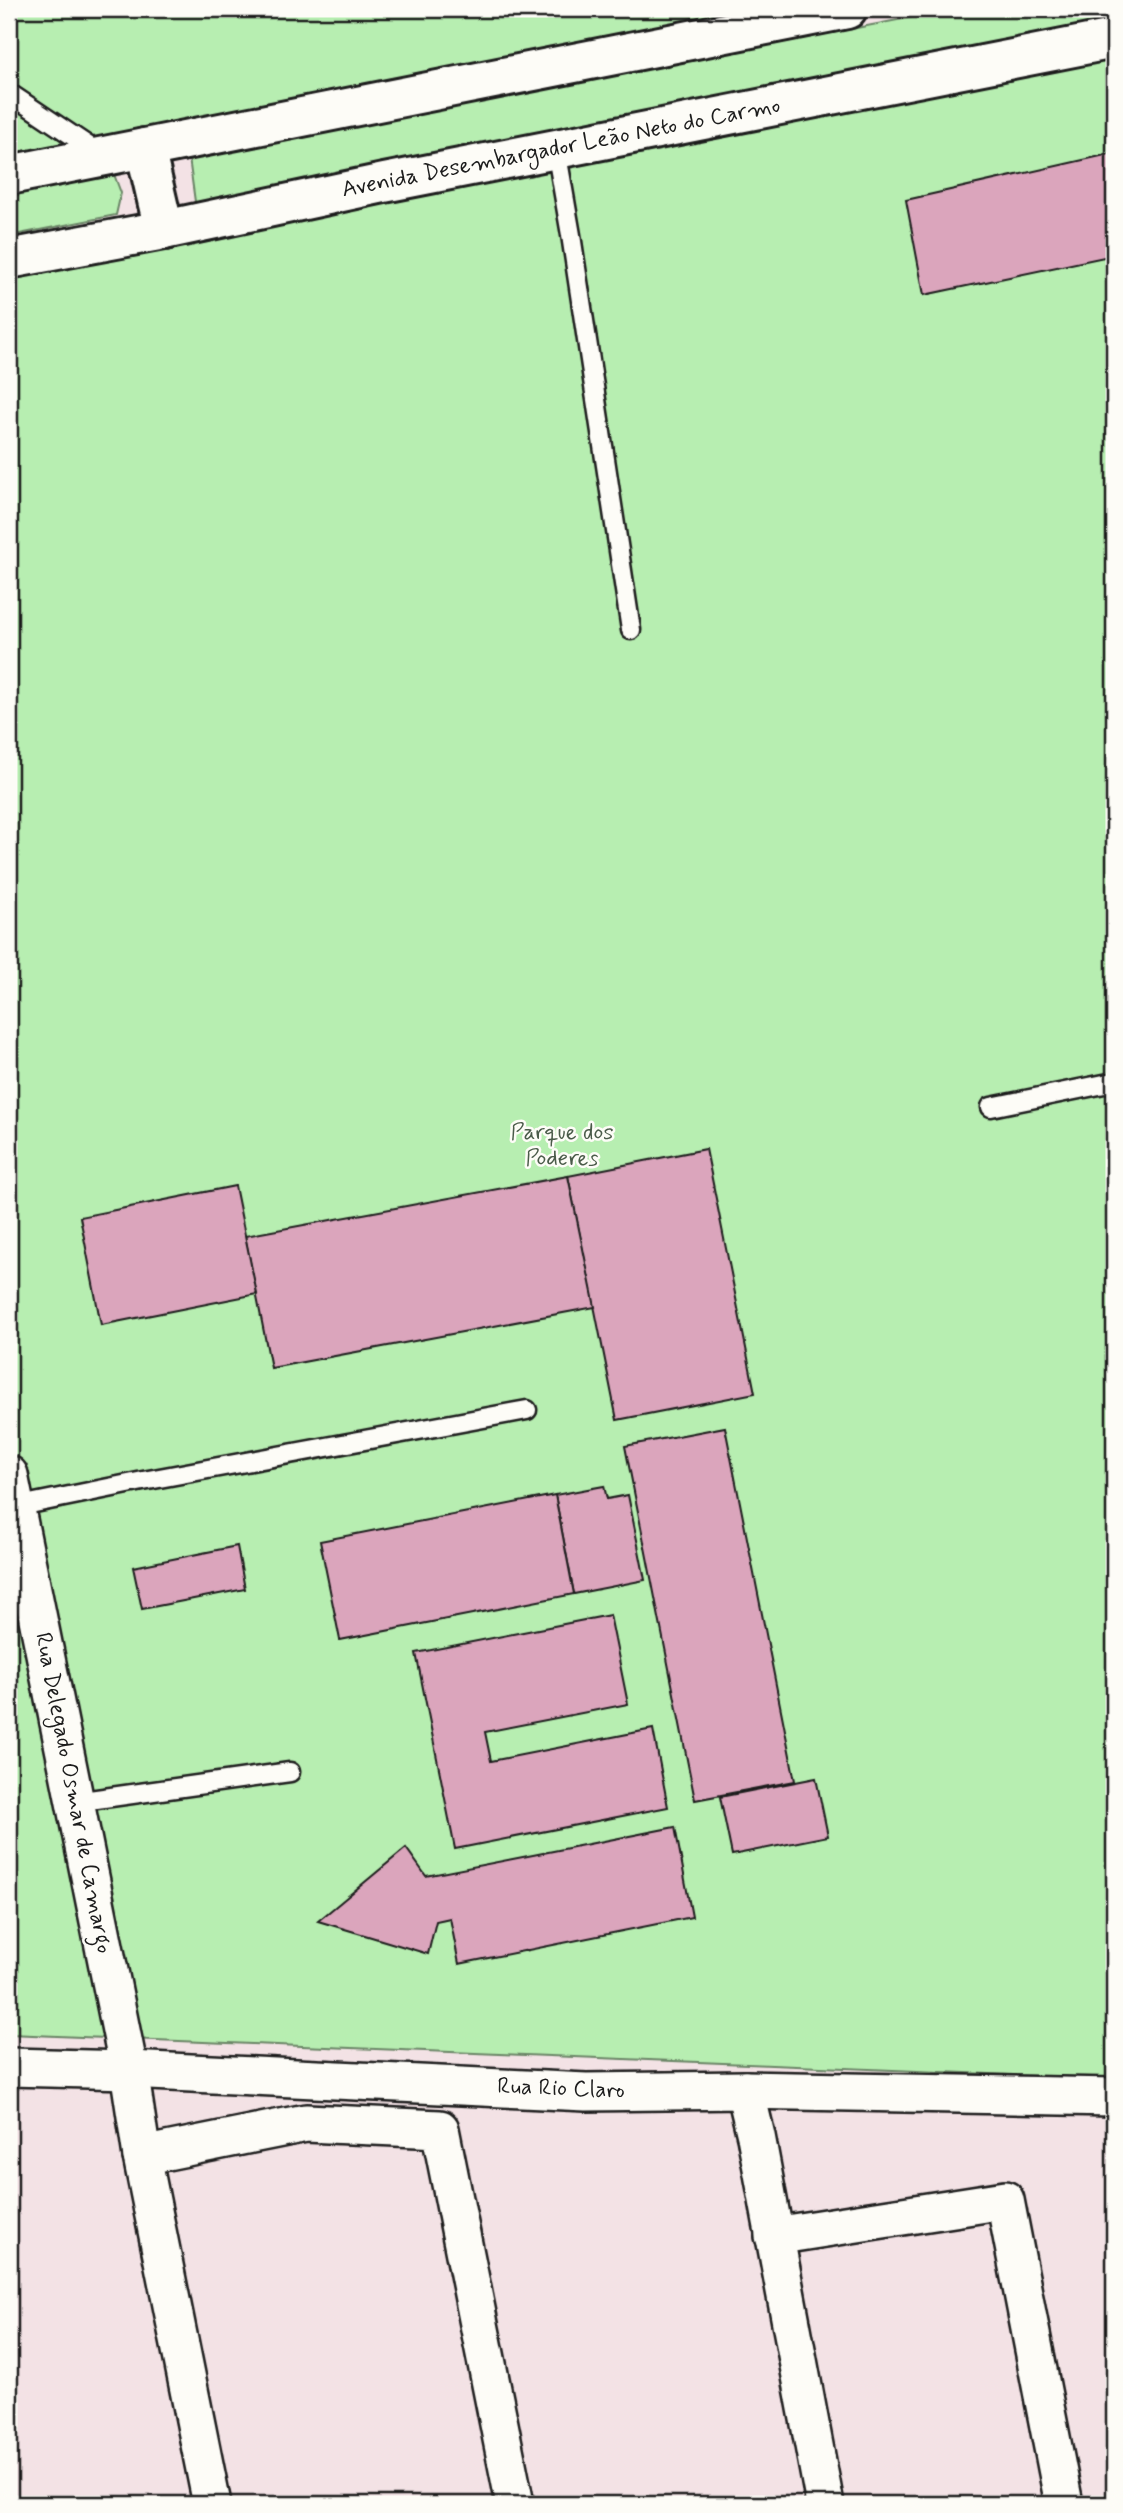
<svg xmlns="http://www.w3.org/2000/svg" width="1123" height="2513" font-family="Mynerve,sans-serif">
	<rect width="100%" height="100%" fill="#f3e2e5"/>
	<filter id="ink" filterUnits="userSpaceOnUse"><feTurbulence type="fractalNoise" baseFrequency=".0143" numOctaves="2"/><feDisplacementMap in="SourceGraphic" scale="14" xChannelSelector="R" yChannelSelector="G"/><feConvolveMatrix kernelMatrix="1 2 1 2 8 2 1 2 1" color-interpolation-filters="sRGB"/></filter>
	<g filter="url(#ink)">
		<g fill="#b7eeb1" stroke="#6a8566" stroke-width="2">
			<path d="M9,9H847L9,175Z"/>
			<path d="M954,9H1114V31L196,209L189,158Z"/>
			<path d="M1114,40V2079L9,2034V259Z"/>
			<path d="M112,169L121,193L116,215L9,236V189Z"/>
		</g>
		<g fill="#dba5bc" stroke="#1c1c1c" stroke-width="2">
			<path d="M1114,153V255L924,295L906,200Z"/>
			<path d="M706,1149L755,1393L617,1420L568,1176Z"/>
			<path d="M568,1176L595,1307L271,1368L245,1236Z"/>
			<path d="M235,1186L257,1294L101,1325L80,1217Z"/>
			<path d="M725,1427L795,1781L695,1800L625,1446Z"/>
			<path d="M604,1486L607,1499L628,1495L645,1580L574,1594L555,1495Z"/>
			<path d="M555,1495L574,1594L340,1640L320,1541Z"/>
			<path d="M237,1546L245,1589L142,1609L133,1567Z"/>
			<path d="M610,1615L628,1704L485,1732L491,1761L653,1729L668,1807L455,1849L416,1653Z"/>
			<path d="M816,1778L828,1836L732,1855L720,1797Z"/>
			<path d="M675,1827L692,1917L459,1964L450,1918L436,1921L428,1954L318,1921L406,1848L426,1876Z"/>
		</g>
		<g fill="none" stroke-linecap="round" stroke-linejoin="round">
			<g stroke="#1c1c1c" stroke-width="23">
				<g id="lane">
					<path d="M9,93L100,154"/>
					<path d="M556,149L571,235L631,630"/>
					<path d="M991,1107L1114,1082"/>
					<path d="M15,1507L143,1481L527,1410"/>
					<path d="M75,1802L290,1772"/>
				</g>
			</g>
			<g stroke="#1c1c1c" stroke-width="42">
				<g id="street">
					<path d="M9,1475L129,2070L142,2156L212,2504"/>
					<path d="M9,2067L129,2070L586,2092L745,2090L1114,2097"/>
					<path d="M745,2090L756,2136L825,2504"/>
					<path d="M142,2156L306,2123L440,2129L515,2504"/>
					<path d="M774,2236L1005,2200L1064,2504"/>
				</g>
			</g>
			<g stroke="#1c1c1c" stroke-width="44">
				<g id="secondary">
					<path d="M145,148L164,230"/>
					<path d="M9,175L847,9"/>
					<path d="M9,259L164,230L384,183L1114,39"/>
				</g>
			</g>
			<use href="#lane" stroke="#fdfcf7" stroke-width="18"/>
			<use href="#street" stroke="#fdfcf7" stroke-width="37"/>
			<use href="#secondary" stroke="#fdfcf7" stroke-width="38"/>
		</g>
	</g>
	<g text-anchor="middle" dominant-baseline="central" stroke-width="5" stroke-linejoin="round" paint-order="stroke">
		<g font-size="23" fill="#1c1c1c" stroke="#fdfcf7">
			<text transform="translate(561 148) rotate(-11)">Avenida Desembargador Leão Neto do Carmo</text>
			<text transform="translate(73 1793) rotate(79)">Rua Delegado Osmar de Camargo</text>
			<text transform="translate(561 2089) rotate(2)">Rua Rio Claro</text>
		</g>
		<g font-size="23" fill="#4a5b49" stroke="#fdfcf7">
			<text x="562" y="1133">Parque dos<tspan x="562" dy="26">Poderes</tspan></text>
		</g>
	</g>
	<rect width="1123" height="2513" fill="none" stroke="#fdfcf7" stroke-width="35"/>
	<rect x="18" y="18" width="1088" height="2478" fill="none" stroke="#1c1c1c" stroke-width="2.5" filter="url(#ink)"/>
</svg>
